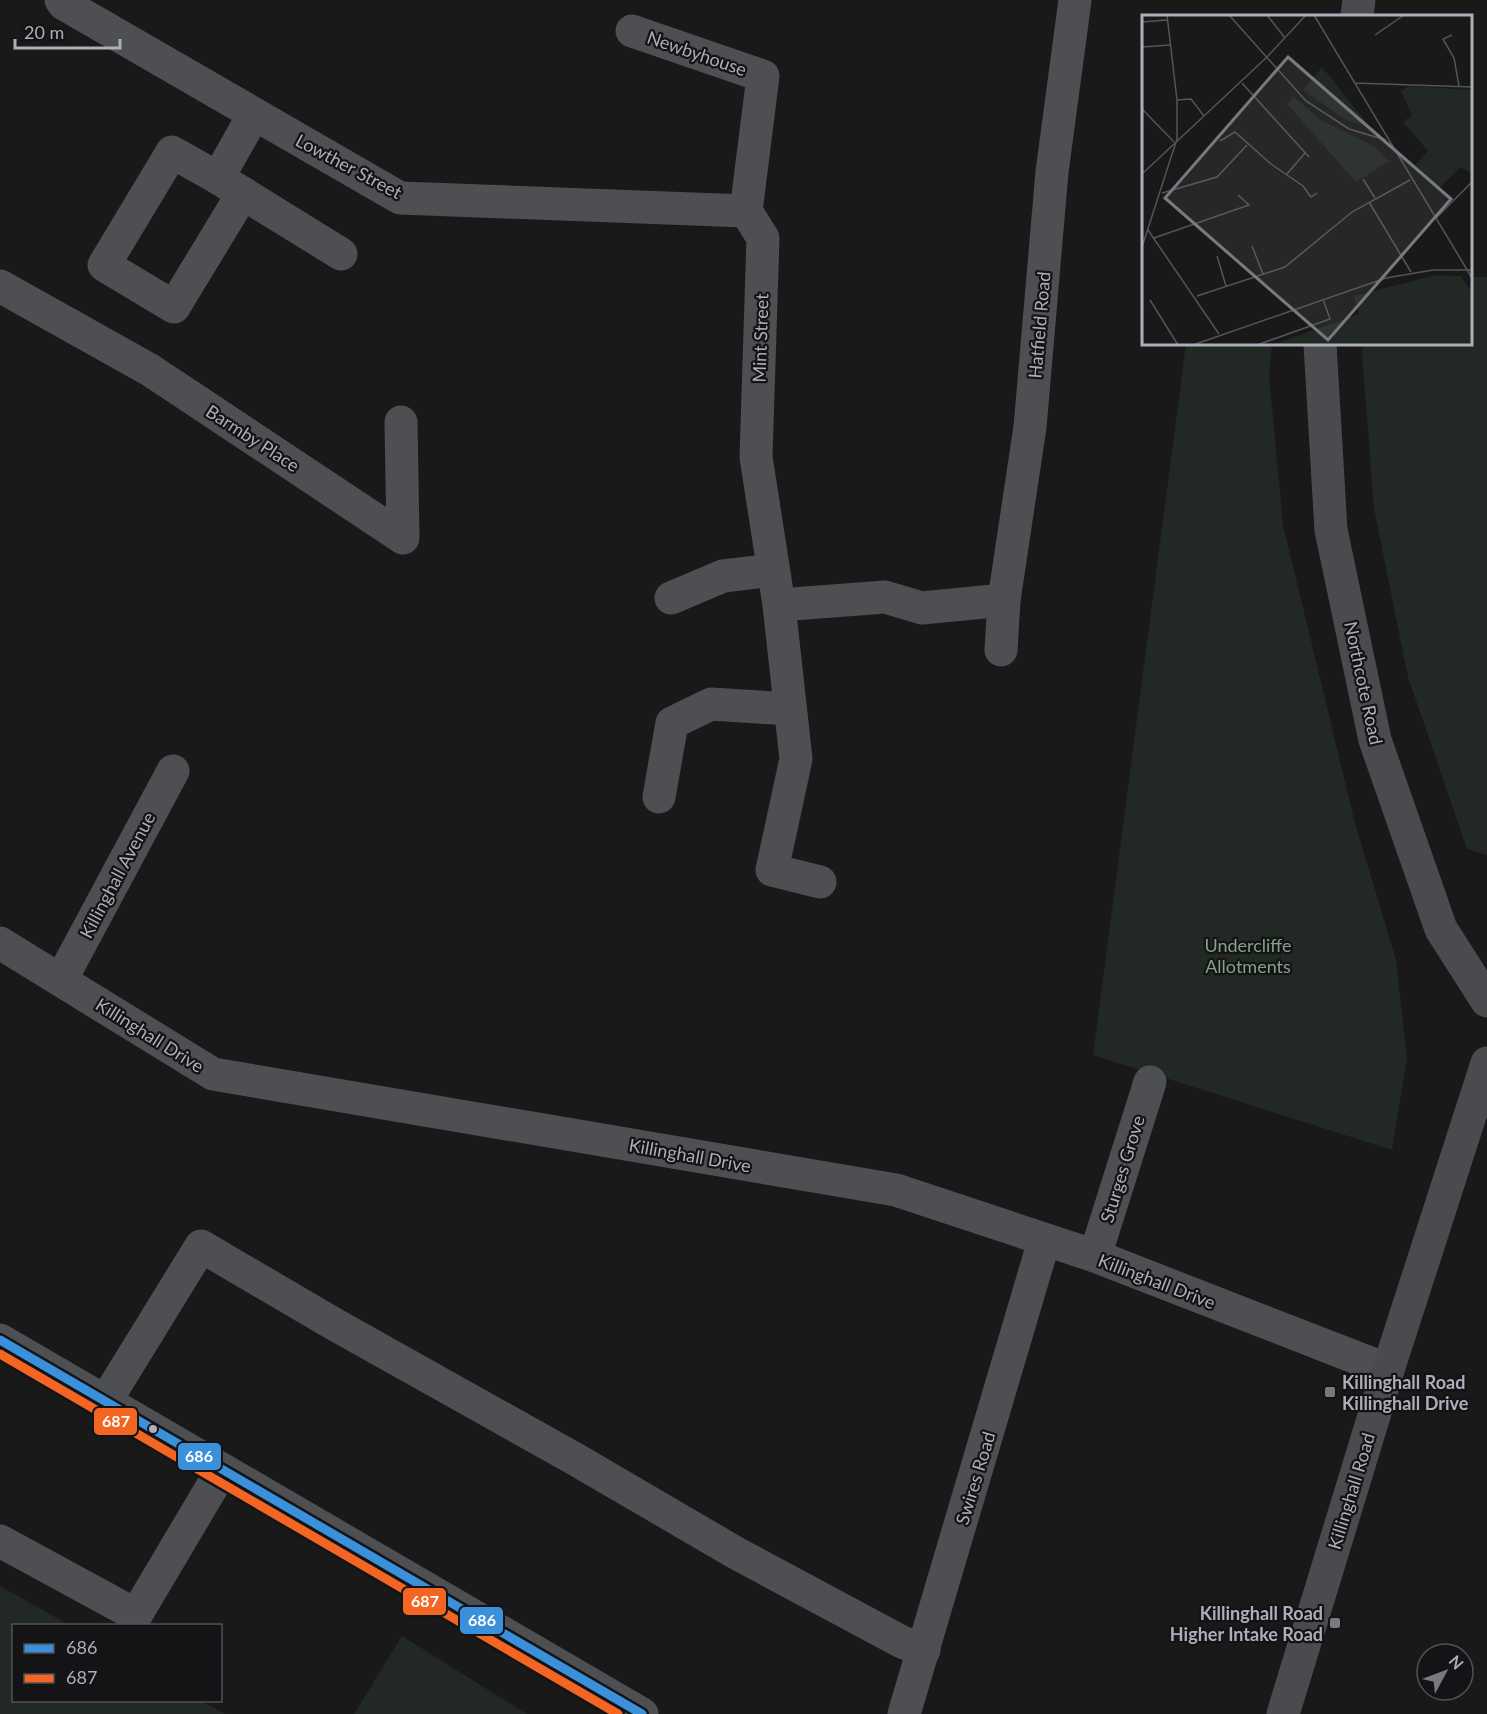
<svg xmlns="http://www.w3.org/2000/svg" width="1487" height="1714" font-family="Lato,sans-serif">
	<rect width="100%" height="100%" fill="#191919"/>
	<g fill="#222823">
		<path d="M1471,277H1487V855L1467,849L1408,677L1374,509L1362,352L1363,344H1470Z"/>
		<path d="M1186,344H1272L1269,375L1283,525L1355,823L1396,960L1407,1058L1392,1150L1093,1055Z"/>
		<path d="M0,1586L69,1625L14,1626V1700L201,1701L225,1714H0Z"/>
		<path d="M402,1636L527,1714H354Z"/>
	</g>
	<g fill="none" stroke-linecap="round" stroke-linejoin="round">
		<g stroke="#4e4f52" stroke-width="33">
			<path d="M61,0L64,4L400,198L746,211"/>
			<path d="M632,31L763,76L746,211L763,238L756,457L779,605L796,759L772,870L820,882"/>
			<path d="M254,114L218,178L341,254"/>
			<path d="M218,178L172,152L104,265L174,307L243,193"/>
			<path d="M0,286L150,370L403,538L401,422"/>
			<path d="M671,598L723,576L773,570"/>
			<path d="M779,605L885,597L922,608L1004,600"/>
			<path d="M1001,650L1004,600L1030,427L1052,172L1075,0"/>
			<path d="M659,797L672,723L711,704L790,709"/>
			<path d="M0,943L213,1074L896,1190L1095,1256L1388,1370"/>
			<path d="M61,980L173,771"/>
			<path d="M1095,1256L1150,1082"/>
			<path d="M0,1340L642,1714"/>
			<path d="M105,1402L201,1246L334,1324L575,1459L736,1553L902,1642L924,1650"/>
			<path d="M0,1541L136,1615L222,1470"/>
			<path d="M904,1714L1044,1241"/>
		</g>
		<g stroke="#4b4b4f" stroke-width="33">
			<path d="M1357,16L1359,0"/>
			<path d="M1320,344L1331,530L1375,740L1441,929L1487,1001"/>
			<path d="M1283,1714L1388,1370L1487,1063"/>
		</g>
		<g stroke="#141315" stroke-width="14">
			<path id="bus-1" d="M0,1340L642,1714"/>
		</g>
		<g stroke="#141315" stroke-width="14">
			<path id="bus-2" d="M0,1354L618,1714"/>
		</g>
		<use href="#bus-1" stroke="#3a90db" stroke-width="9"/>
		<use href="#bus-2" stroke="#f26522" stroke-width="9"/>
	</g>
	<g fill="#797a81" stroke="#141315" stroke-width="2">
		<rect x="1324" y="1386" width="12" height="12" rx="3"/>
		<rect x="1329" y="1617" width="12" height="12" rx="3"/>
	</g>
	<circle fill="#acafb9" stroke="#141315" stroke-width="2" cx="153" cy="1429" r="5"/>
	<g text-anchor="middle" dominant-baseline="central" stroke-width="4.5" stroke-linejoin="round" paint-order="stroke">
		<g font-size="18" fill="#acafb9" stroke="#141315">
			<text transform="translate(697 53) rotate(19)">Newbyhouse</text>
			<text transform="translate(349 166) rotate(28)">Lowther Street</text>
			<text transform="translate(1039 325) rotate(-85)">Hatfield Road</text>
			<text transform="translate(760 338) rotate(-88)">Mint Street</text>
			<text transform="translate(253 438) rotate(33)">Barmby Place</text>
			<text transform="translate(1364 683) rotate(78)">Northcote Road</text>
			<text transform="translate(117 875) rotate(-62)">Killinghall Avenue</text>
			<text transform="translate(150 1035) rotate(32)">Killinghall Drive</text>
			<text transform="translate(690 1155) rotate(10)">Killinghall Drive</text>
			<text transform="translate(1122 1169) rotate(-73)">Sturges Grove</text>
			<text transform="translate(1157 1281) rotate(21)">Killinghall Drive</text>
			<text transform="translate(975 1478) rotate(-73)">Swires Road</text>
			<text transform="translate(1351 1491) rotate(-73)">Killinghall Road</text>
		</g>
		<g font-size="18" fill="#84a289" stroke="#141315">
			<text x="1248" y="945">Undercliffe<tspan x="1248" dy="21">Allotments</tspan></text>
		</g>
		<g font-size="18" font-weight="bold" fill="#acafb9" stroke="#141315" text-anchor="start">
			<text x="1342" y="1382">Killinghall Road<tspan x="1342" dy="21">Killinghall Drive</tspan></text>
			<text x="1323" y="1613" text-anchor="end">Killinghall Road<tspan x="1323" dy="21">Higher Intake Road</tspan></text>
		</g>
	</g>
	<g transform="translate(1142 15)">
		<rect width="330" height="330" fill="#191919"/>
		<path d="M180,52L228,112L204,105L161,75ZM267,71L330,75V159L319,152L296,174L273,150L286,136L261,107L270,100L259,76ZM152,82L179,105L230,130L247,146L214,167L145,89ZM294,260L319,261L330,278V330H130L217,299L212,281Z" fill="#222823"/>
		<path fill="none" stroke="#545559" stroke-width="1.5" d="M87,0L164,86L207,114L244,125M125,0L143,23M172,0L330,263M0,7L25,5M233,20L262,0M310,20L301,24L312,43L317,71M0,32L28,30M125,42L164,0M100,68L167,142M212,68L330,72M35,85L49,84L62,101M0,94L32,127M78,126L93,117L129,149L161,171L169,182L175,178M0,159L125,42M145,159L163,138M221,164L233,183M20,178L75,162L105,130M227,187L269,257M293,204L330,167M6,215L77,319M12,223L107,190L96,180M110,231L121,259M0,232L35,124V85L25,0M75,241L84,271M55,281L143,252L210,197L268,165M8,285L36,330M51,330L244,263L291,255H330M115,330L188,304L181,284"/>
		<path fill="#797a81" fill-opacity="0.15" stroke="#797a81" stroke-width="3" d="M146,42L309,184L186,325L23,183Z"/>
		<rect width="330" height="330" fill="none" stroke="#acafb9" stroke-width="3"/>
	</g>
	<g stroke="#141315" stroke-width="2">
		<rect x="93" y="1407" width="45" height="29" rx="6" fill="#f26522"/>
		<rect x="177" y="1442" width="45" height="29" rx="6" fill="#3a90db"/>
		<rect x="402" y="1587" width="45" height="29" rx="6" fill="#f26522"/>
		<rect x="459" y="1606" width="45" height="29" rx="6" fill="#3a90db"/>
	</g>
	<g font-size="16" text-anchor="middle" font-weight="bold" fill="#fff">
		<text x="116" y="1427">687</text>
		<text x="199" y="1462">686</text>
		<text x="425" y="1607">687</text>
		<text x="482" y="1626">686</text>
	</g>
	<rect x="12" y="1624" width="210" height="78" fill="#141315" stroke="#515157" stroke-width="1.5"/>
	<rect x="24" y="1644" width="30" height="9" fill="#3a90db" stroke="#515157" stroke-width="1.5"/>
	<text x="66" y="1654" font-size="18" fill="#acafb9">686</text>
	<rect x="24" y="1674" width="30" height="9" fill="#f26522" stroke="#515157" stroke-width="1.5"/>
	<text x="66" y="1684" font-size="18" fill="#acafb9">687</text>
	<g transform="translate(1445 1672) rotate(49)"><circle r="28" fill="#141315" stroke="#515157" stroke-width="1.5"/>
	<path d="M0-4.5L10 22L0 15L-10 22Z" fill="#797a81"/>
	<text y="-9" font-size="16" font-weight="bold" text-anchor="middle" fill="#acafb9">N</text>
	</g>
	<path d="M15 39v9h105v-9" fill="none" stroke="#acafb9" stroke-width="3"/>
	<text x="24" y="39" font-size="18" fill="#acafb9" stroke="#141315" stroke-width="4.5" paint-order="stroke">20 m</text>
</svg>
